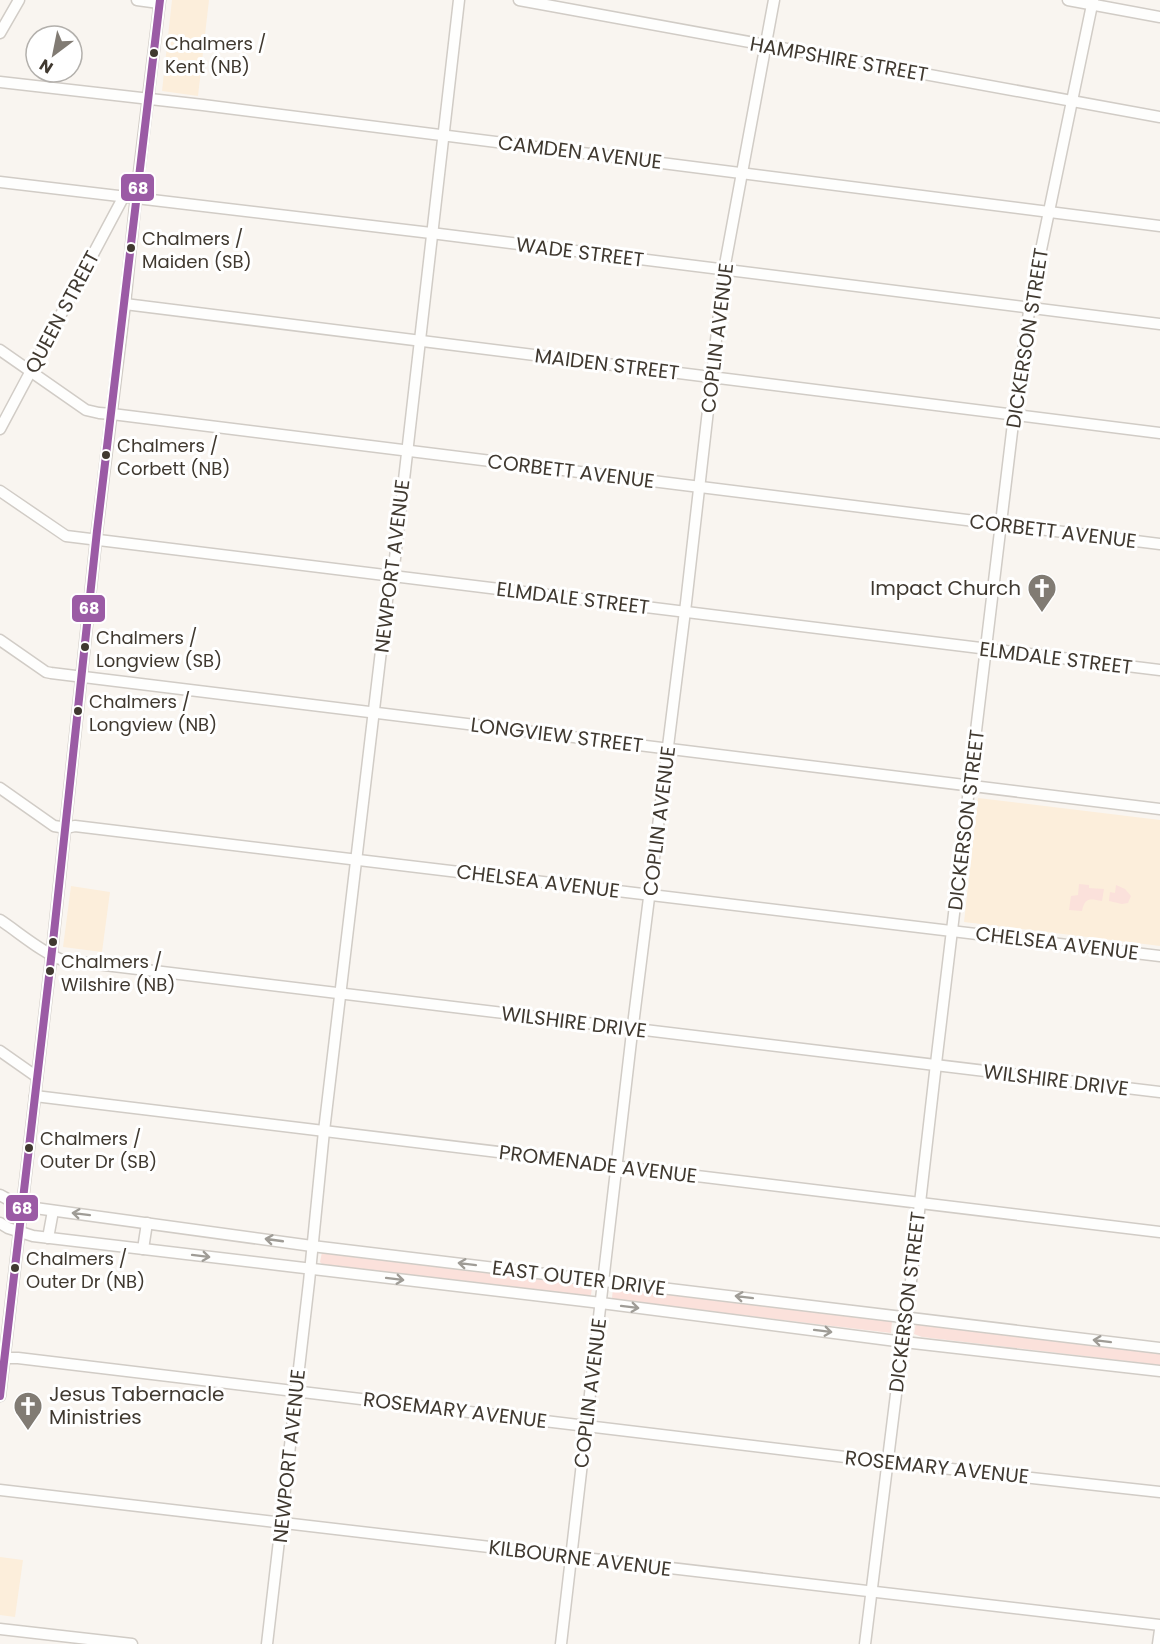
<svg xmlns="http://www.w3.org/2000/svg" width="1160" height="1644" font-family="Poppins,sans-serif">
	<rect width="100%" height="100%" fill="#f9f5f0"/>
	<g fill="#fceedb">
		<path d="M172,0H209L198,96L162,91Z"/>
		<path d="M978,798L1160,820V946L964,922Z"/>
		<path d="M71,886L110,892L102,952L63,947Z"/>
		<path d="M0,1557L23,1560L15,1617L0,1615Z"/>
	</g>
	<g fill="#fbe1db">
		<path d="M1079,884L1089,885V888L1104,889L1102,901C1090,899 1085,897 1082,911L1069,910L1071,896L1078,895Z"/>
		<path d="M1116,885L1125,889L1131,896L1128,903L1122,904L1109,901L1110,892L1115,893Z"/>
		<path d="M322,1252L590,1285L592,1288L591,1295L587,1297L323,1265L320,1262Z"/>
		<path d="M615,1287L892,1321L891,1333L616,1300L612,1298L613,1288Z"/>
		<path d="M916,1323L1160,1352V1365L922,1337L914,1334Z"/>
	</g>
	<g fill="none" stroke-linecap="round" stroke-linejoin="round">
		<g stroke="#d1ccc6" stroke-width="13">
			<g id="minor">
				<path d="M137,0L159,3"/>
				<path d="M519,0L1160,117"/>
				<path d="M1068,0L1160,17"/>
				<path d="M0,33L19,0"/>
				<path d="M0,82L203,105L1160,226"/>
				<path d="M0,182L431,233L1160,324"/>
				<path d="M125,304L1160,433"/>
				<path d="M0,350L86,410L99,413L112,414L1160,544"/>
				<path d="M0,429L124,196"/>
				<path d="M0,491L66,536L1160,670"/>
				<path d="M0,640L46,672L51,673L1160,809"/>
				<path d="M0,788L54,826L66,828L75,826L1160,956"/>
				<path d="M0,920C17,931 45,955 63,960L1160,1092"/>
				<path d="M0,1051L37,1077"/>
				<path d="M35,1096L1160,1232"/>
				<path d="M0,1195L11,1201L35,1208L312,1246L1160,1348"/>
				<path d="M0,1223L8,1228L33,1236L601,1303L904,1342L1160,1371"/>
				<path d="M48,1238L53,1211"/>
				<path d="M143,1249L147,1223"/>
				<path d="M0,1358H18L887,1462L1160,1492"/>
				<path d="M0,1396L53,942L97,531L125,304L136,197L160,0"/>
				<path d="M0,1490L1160,1625"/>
				<path d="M0,1629L132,1644"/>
				<path d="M267,1644L309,1282L324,1131L390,575L394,567L459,0"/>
				<path d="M561,1644L631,1041L686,603L724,270L774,0"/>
				<path d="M865,1644L901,1354L904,1342L937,1055L1014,415L1031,298L1093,0"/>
				<path d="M1158,1644L1160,1630"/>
			</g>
		</g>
		<use href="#minor" stroke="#fefefd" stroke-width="10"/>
		<g stroke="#fff" stroke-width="12">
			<path id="bus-1" d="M0,1396L53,942L97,531L160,0"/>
		</g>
		<use href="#bus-1" stroke="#9b5ba5" stroke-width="8"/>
	</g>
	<defs><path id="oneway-shaft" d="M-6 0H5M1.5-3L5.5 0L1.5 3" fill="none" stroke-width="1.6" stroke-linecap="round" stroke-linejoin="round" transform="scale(1.5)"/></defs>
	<g stroke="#9f9c96">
		<use href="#oneway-shaft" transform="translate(81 1214) rotate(-173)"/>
		<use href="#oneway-shaft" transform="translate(274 1240) rotate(-172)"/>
		<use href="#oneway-shaft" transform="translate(201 1256) rotate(7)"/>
		<use href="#oneway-shaft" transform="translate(467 1264) rotate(-173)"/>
		<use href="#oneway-shaft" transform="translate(395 1279) rotate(7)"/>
		<use href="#oneway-shaft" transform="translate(744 1297) rotate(-173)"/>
		<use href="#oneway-shaft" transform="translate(630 1307) rotate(7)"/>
		<use href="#oneway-shaft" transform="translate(823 1331) rotate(7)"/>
		<use href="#oneway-shaft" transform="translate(1102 1341) rotate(-173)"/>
	</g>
	<defs>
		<g id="church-pin" transform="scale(1.5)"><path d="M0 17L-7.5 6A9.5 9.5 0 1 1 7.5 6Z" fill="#817b73" stroke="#fff"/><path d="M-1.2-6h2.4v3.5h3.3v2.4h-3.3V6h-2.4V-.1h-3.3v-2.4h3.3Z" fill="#fff"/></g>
	</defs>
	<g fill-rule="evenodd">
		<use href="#church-pin" x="1042" y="588"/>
		<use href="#church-pin" x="28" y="1406"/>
	</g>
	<g fill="#403930" stroke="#fff" stroke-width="2">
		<circle cx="154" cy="53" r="5"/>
		<circle cx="131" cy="248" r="5"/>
		<circle cx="106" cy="455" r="5"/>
		<circle cx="85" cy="647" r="5"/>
		<circle cx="78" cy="711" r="5"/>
		<circle cx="53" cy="942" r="5"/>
		<circle cx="50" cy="971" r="5"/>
		<circle cx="29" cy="1148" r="5"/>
		<circle cx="15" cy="1268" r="5"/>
	</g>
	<g text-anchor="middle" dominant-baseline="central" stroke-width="6" stroke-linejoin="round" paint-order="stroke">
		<g font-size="18" fill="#403930" stroke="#fff" text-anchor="start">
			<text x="165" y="43">Chalmers /<tspan x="165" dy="23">Kent (NB)</tspan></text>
			<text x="142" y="238">Chalmers /<tspan x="142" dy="23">Maiden (SB)</tspan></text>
			<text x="117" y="445">Chalmers /<tspan x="117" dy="23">Corbett (NB)</tspan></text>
			<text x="96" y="637">Chalmers /<tspan x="96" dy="23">Longview (SB)</tspan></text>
			<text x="89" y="701">Chalmers /<tspan x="89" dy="23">Longview (NB)</tspan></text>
			<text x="61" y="961">Chalmers /<tspan x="61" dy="23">Wilshire (NB)</tspan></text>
			<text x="40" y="1138">Chalmers /<tspan x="40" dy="23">Outer Dr (SB)</tspan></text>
			<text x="26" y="1258">Chalmers /<tspan x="26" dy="23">Outer Dr (NB)</tspan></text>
		</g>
		<g font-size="20" fill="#403930" stroke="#fff">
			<text transform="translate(839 59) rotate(10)">HAMPSHIRE STREET</text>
			<text transform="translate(580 152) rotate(7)">CAMDEN AVENUE</text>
			<text transform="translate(580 252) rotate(7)">WADE STREET</text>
			<text transform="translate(62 312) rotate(-62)">QUEEN STREET</text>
			<text transform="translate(717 338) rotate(-83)">COPLIN AVENUE</text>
			<text transform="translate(1027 338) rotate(-81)">DICKERSON STREET</text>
			<text transform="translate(607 364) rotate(7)">MAIDEN STREET</text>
			<text transform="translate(571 471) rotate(7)">CORBETT AVENUE</text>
			<text transform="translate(1053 531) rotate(7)">CORBETT AVENUE</text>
			<text transform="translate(392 566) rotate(-83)">NEWPORT AVENUE</text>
			<text transform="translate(573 598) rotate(7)">ELMDALE STREET</text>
			<text transform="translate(1056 658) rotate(7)">ELMDALE STREET</text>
			<text transform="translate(557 735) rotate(7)">LONGVIEW STREET</text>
			<text transform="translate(966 820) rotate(-83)">DICKERSON STREET</text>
			<text transform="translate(659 821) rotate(-83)">COPLIN AVENUE</text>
			<text transform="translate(538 881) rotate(7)">CHELSEA AVENUE</text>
			<text transform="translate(1057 943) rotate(7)">CHELSEA AVENUE</text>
			<text transform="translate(574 1022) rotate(7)">WILSHIRE DRIVE</text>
			<text transform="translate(1056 1080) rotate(7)">WILSHIRE DRIVE</text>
			<text transform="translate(598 1164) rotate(7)">PROMENADE AVENUE</text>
			<text transform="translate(579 1278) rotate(7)">EAST OUTER DRIVE</text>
			<text transform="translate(907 1302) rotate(-83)">DICKERSON STREET</text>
			<text transform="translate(590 1393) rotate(-83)">COPLIN AVENUE</text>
			<text transform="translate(455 1410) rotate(7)">ROSEMARY AVENUE</text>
			<text transform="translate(289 1456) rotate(-84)">NEWPORT AVENUE</text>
			<text transform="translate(937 1467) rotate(6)">ROSEMARY AVENUE</text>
			<text transform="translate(580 1558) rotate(7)">KILBOURNE AVENUE</text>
		</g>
		<g font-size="20" fill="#403930" stroke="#fff" text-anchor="end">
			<text x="1021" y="588">Impact Church</text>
			<text x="49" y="1394" text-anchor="start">Jesus Tabernacle<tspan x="49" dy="23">Ministries</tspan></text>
		</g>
	</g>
	<g stroke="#fff" stroke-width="2">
		<rect x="120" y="173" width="35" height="29" rx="6" fill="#9b5ba5"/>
		<rect x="71" y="594" width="35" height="29" rx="6" fill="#9b5ba5"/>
		<rect x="5" y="1194" width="34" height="28" rx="6" fill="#9b5ba5"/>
	</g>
	<g font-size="16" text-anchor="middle" font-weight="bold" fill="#fff">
		<text x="138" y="194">68</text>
		<text x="89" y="614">68</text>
		<text x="22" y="1214">68</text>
	</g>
	<g transform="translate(54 54) rotate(212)"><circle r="28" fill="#ffffff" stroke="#b3b0ac" stroke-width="1.5"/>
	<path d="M0-4.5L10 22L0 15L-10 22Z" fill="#817b73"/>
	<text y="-9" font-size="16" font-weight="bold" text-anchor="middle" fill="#403930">N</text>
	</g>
</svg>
